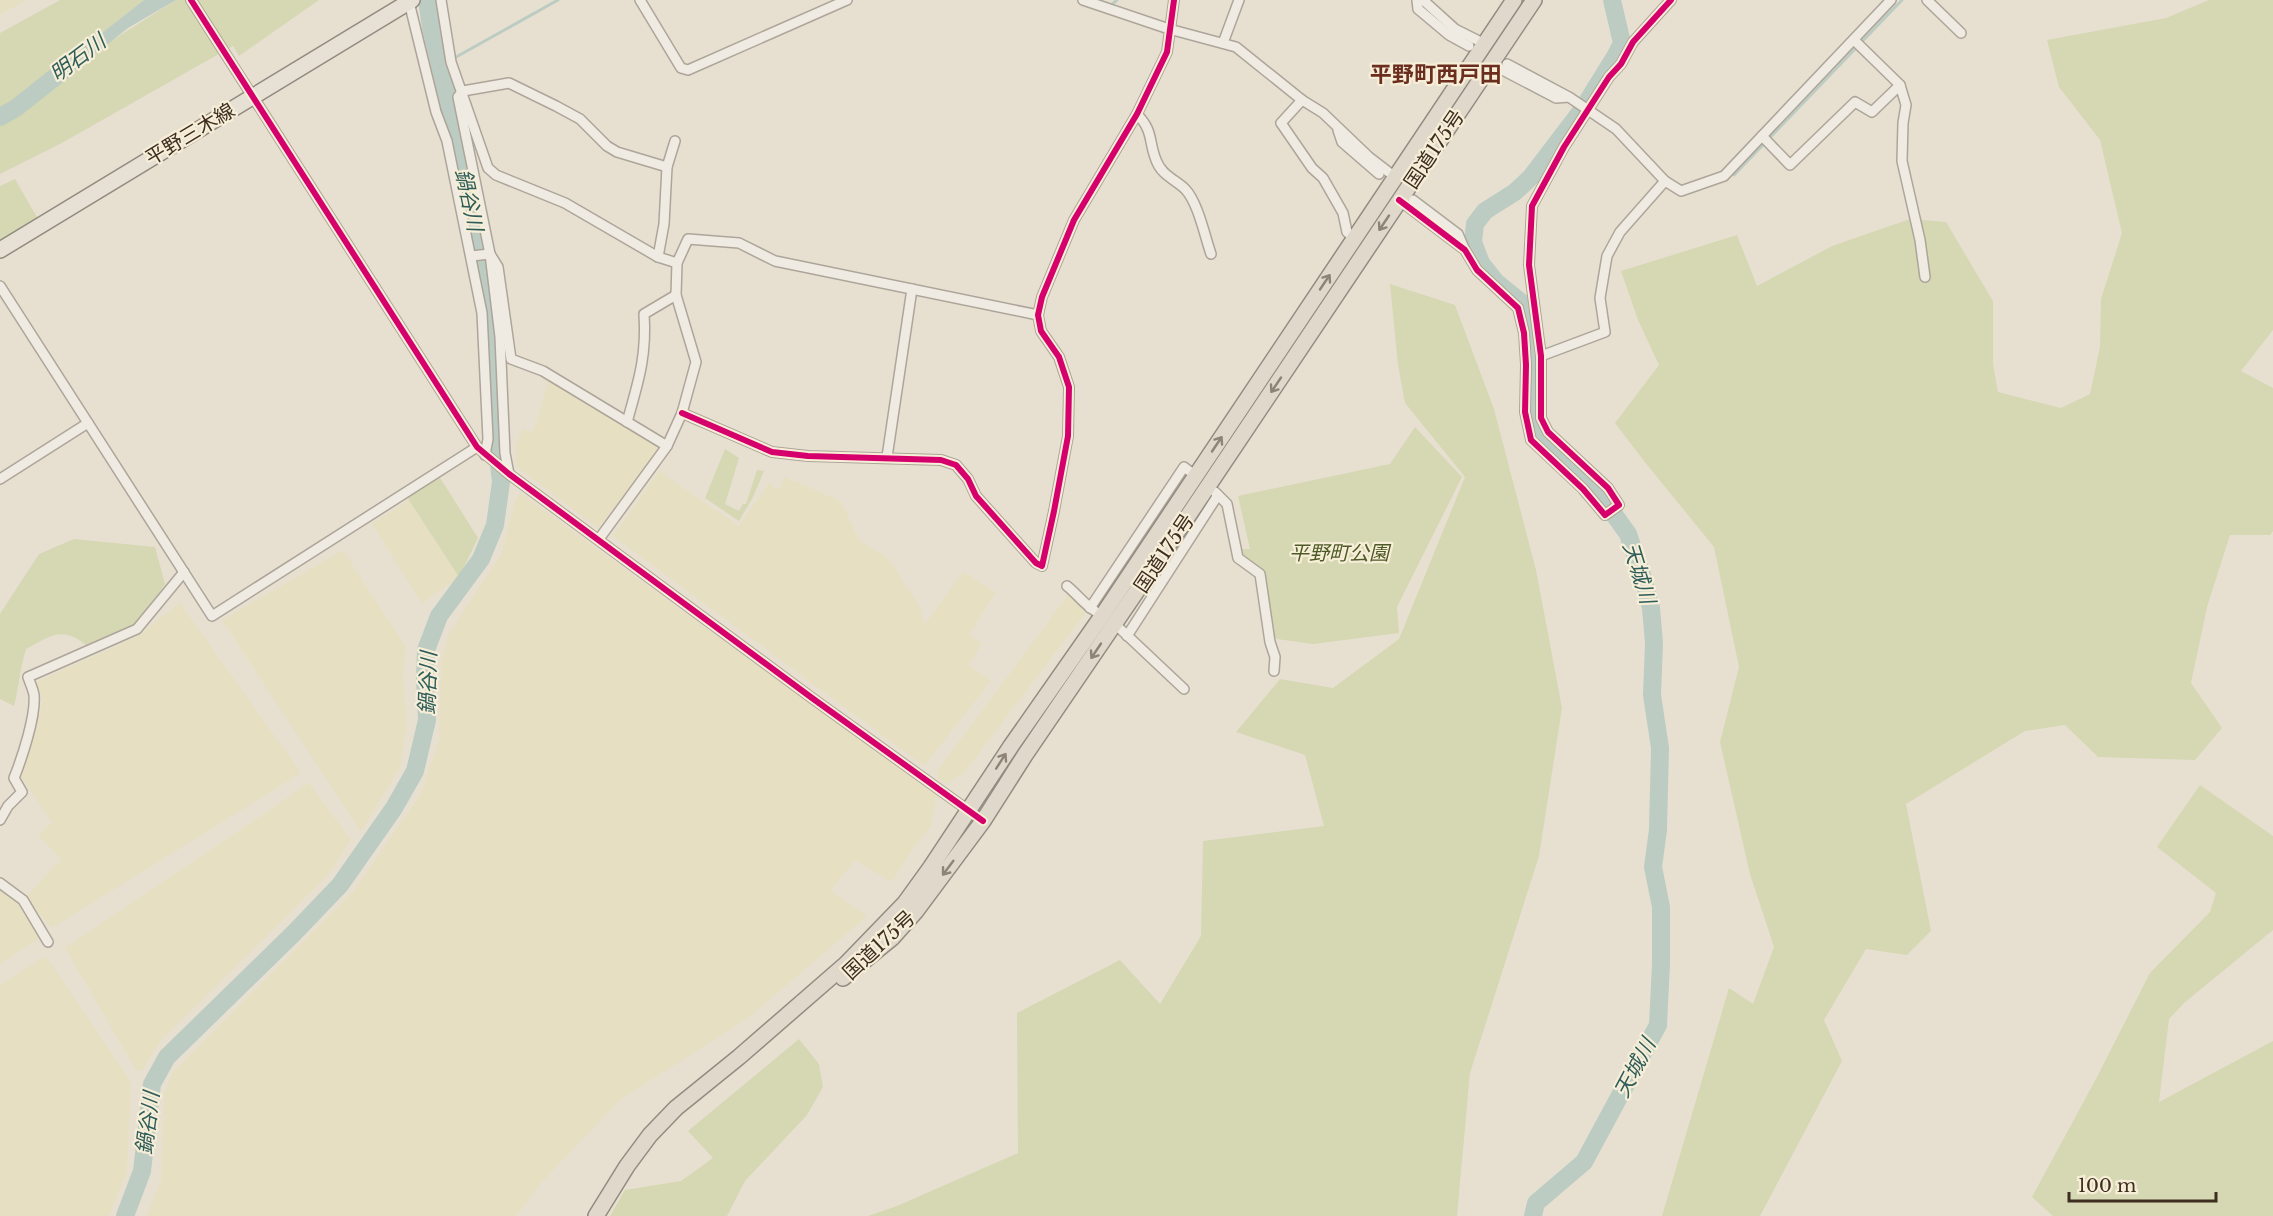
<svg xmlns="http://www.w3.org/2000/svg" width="2273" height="1216" font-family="'Libre Baskerville','Noto Sans JP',serif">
	<rect width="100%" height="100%" fill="#e7e0d1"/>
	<g fill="#e6dfc2">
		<path d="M0,0H26L0,15Z"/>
		<path d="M549,380L660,445L657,451L598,528L516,466L515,447L523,429L533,432Z"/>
		<path d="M659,471L739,526L769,483L779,490L784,477L841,501L860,542L886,556L919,606L925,624L963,572L996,592L969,635L982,643L968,665L991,681L924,766L613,536Z"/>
		<path d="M520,493L937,796L931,825L907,858L892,882L855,860L830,891L867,916L747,1019L620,1100L542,1182L516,1216H146L161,1181L164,1094L172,1073L353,892L420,795L439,741L441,662L448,636L501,554L515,501Z"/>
		<path d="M409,500L459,577L422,603L372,524Z"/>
		<path d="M343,550L406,647L403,675L407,726L400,767L361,832L222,620Z"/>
		<path d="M1069,594L1087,611L963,774L947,784L938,779L937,771Z"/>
		<path d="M180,603L301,773L52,928L25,898L61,859L38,835L52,822L20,775L25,764L43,700L36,682L136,637Z"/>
		<path d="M309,783L351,840L329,874L162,1039L142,1070H136L65,948Z"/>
		<path d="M0,889L19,903L39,934L37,940L0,964Z"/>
		<path d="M46,956L131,1082L127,1172L109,1216H0V985Z"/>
	</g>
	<g fill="#d6d7b3">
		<path d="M60,0H144L65,62L46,82L176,0H319L239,56L233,46L60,144L0,174V33Z"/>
		<path d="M2209,0H2273V330L2241,371L2273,388V531L2270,535H2230L2207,607L2191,683L2222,728L2195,760L2098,757L2065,725L2025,731L1906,804L1931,931L1907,955L1866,949L1824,1020L1842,1061L1760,1216H1662L1729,988L1753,1004L1774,947L1750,874L1720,742L1739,667L1714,547L1644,461L1615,423L1659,365L1638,320L1621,271L1737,235L1757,286L1832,246L1910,219L1946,222L1993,301V364L1998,392L2061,408L2090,394L2100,347L2101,299L2122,233L2100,140L2059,87L2047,40L2166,18Z"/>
		<path d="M15,179L38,219L0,242V186Z"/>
		<path d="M1390,284L1455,305L1494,409L1536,570L1562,708L1539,856L1470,1073L1457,1216H868L897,1206L1018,1153L1017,1013L1120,960L1160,1004L1201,936L1203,841L1324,826L1305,755L1236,732L1280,679L1333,688L1399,639L1465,477L1405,403L1398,365Z"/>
		<path d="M1415,427L1462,477L1397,607L1399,633L1313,644L1277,639L1272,634L1264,571L1244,557L1242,549H1250L1238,496L1390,464Z"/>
		<path d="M725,449L739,458L725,504L739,511L743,504H746L757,470L764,471L753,497L739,521L705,498Z"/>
		<path d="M439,476L478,538L459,577L407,497Z"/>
		<path d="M74,539L155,547L165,584L143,616L132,627L87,646C63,625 50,636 26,649C20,668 19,687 14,706L0,699V614L39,554Z"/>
		<path d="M2200,785L2273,836V930L2184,1003L2169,1019L2159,1102L2273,1041V1216H2053L2032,1197L2097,1077L2150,973L2210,912L2216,893L2157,847Z"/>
		<path d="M799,1039L819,1064L823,1087L807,1115L745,1181L727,1216H610L625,1190L681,1181L713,1158L688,1131Z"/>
	</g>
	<path fill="#bcccc2" d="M144,0H176L128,28L50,90L46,82L65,62Z"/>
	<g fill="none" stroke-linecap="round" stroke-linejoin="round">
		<g stroke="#bcccc2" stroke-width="3">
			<path d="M1098,0L1111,5L1117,0"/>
			<path d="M440,66L558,0"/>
			<path d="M1734,175L1902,0"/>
		</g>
		<g stroke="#bcccc2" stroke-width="18">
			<path d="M0,117L16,108L64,70"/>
			<path d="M125,1216L142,1171L152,1084L167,1057L294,933L340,885L394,808L415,771L427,720L425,679L426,650L439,616L481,559L495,525L501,482L495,427L492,337L482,265L456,134L431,28L427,0"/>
			<path d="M1533,1216L1536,1203L1584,1162L1658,1025L1661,964V907L1653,867L1658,830L1660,748L1652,695L1654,643L1651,608L1643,578L1628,534L1608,506L1585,479L1539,436L1534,419V361L1523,304L1496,282L1481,263L1473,242L1475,224L1485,211L1515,192L1531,177L1582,110L1616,55L1622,43L1612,0"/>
		</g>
		<g stroke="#ada599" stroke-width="12">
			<g id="minor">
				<path d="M191,0L477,447L509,474L812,698L983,821"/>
				<path d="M441,0L451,62L488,168L496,175L565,203L658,257L677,263"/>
				<path d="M640,0L681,68L688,70L847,0"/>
				<path d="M1083,0L1169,29L1236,47L1302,100L1323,113L1369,157L1395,177"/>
				<path d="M1417,0L1418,9L1449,35L1469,46"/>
				<path d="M1423,0L1455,29L1485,44"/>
				<path d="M1927,0L1961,33"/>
				<path d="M409,2L436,112L447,141L482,313L488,439L485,455"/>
				<path d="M1854,40L1900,85L1906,105L1903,123L1902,161L1920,240L1925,277"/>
				<path d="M1223,43L1239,0"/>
				<path d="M1491,64L1556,98L1569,97L1616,129L1665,181L1681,191L1724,176L1891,0"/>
				<path d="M1507,64L1567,96"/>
				<path d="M1302,100L1281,123L1312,168L1323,178L1343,213L1347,232L1354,238"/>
				<path d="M1137,114C1154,132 1148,140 1156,160C1162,176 1175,179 1185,189C1198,202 1205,237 1211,254"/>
				<path d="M1338,130L1342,142L1379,174"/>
				<path d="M1762,136L1790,165L1855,102L1872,112L1900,85"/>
				<path d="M1399,200L1465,250L1477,270L1518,308L1524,333L1526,365L1525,412L1531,440L1583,489L1605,515L1619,505L1608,488L1548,432L1541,418V356L1529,265L1532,206L1564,147L1609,77L1621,64L1633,42L1671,0"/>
				<path d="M1413,200L1458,234L1464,248"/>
				<path d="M471,256L490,254L498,267L511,359L543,371L667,446"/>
				<path d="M658,257L664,224L667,167L675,141"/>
				<path d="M0,286L212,616L477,447"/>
				<path d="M1541,356L1605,332L1600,298L1607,256L1620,232L1665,181"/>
				<path d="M682,413L772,452L808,456L941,460L956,465L968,479L976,496L1036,563L1042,566L1054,511L1068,436L1069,387L1059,357L1041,331L1038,315L1042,297L1074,220L1137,114L1167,52L1174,0"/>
				<path d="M627,422C638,383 647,356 644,314L676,295"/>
				<path d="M887,457L912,289"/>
				<path d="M509,474L505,453L500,337L490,254L458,97L463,91L509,83L556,106L580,119L607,146L617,152L667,167"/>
				<path d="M0,479L88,423"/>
				<path d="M1218,495L1227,504L1238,558L1260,574L1270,642L1275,657L1274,671"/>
				<path d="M599,539L667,446L682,413L696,362L676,295L677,263L688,239L739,243L775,261L1038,315"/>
				<path d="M1067,586C1077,594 1084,604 1095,611"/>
				<path d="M1090,608L1184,467L1196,476"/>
				<path d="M1115,624L1184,689"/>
				<path d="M1127,636L1218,495L1215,492"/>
				<path d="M0,820L8,806L22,792L14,778C22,758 36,716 34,695C33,689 30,683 28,677L137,629L184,572"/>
				<path d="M0,883L23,900L48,942"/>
			</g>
		</g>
		<g stroke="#928b80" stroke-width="18">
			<path id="primary" d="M0,250L412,0"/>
		</g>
		<g stroke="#928b80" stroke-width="18">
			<g id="trunk">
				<path d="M843,978L892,938L916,911L983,821L1025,755L1190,513L1534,0"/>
				<path d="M596,1216L627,1166L650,1135L676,1108L739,1057L846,964L905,903L931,867L1011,746L1102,616L1514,0"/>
			</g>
		</g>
		<use href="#minor" stroke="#efebe3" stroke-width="9"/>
		<use href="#primary" stroke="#e6e1d4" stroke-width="15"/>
		<use href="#trunk" stroke="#e0d9cb" stroke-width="15"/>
		<g stroke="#f7eed8" stroke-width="10">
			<g id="cycleway">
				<path d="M191,0L477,447L509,474L812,698L983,821"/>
				<path d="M1399,200L1465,250L1477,270L1518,308L1524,333L1526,365L1525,412L1531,440L1583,489L1605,515L1619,505L1608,488L1548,432L1541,418V356L1529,265L1532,206L1564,147L1609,77L1621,64L1633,42L1671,0"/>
				<path d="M682,413L772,452L808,456L941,460L956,465L968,479L976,496L1036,563L1042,566L1054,511L1068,436L1069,387L1059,357L1041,331L1038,315L1042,297L1074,220L1137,114L1167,52L1174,0"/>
			</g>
		</g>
		<use href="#cycleway" stroke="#d6006c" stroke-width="6"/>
	</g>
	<defs><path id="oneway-shaft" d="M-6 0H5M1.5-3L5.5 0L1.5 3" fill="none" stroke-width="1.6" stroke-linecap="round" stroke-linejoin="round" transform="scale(1.5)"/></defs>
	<g stroke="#8e8476">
		<use href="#oneway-shaft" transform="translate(1384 223) rotate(124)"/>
		<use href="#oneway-shaft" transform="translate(1325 282) rotate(-56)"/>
		<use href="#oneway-shaft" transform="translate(1276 385) rotate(124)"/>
		<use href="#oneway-shaft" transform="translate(1217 444) rotate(-56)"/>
		<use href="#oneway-shaft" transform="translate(1096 651) rotate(124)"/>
		<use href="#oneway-shaft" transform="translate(1001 761) rotate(-57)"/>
		<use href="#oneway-shaft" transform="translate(948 868) rotate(127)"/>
	</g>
	<g text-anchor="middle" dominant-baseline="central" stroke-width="4.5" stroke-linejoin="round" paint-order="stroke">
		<g font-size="20" fill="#3d2e20" stroke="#f7eed8">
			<text transform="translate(190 134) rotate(-31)">平野三木線</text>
			<text transform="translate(1434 149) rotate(-56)">国道175号</text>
			<text transform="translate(1164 553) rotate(-56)">国道175号</text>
			<text transform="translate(879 945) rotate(-43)">国道175号</text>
		</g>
		<g font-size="20" font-style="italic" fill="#4d5a26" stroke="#f7eed8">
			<text x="1339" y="553">平野町公園</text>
		</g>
		<g font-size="21" font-style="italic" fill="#2f5d5a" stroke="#f7eed8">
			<text transform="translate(78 58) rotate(-37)">明石川</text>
			<text transform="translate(469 200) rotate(78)">鍋谷川</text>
			<text transform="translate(1639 573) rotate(73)">天城川</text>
			<text transform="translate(428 683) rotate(-88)">鍋谷川</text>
			<text transform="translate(1635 1068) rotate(-62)">天城川</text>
			<text transform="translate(148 1123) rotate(-83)">鍋谷川</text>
		</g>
		<g font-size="22" font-weight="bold" fill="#6b2e1e" stroke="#f7eed8">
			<text x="1436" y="74">平野町西戸田</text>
		</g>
	</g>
	<path d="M2069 1192v9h147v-9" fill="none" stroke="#3d2e20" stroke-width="3"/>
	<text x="2078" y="1192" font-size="18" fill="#3d2e20" stroke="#f7eed8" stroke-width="4.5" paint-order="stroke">100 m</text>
</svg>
